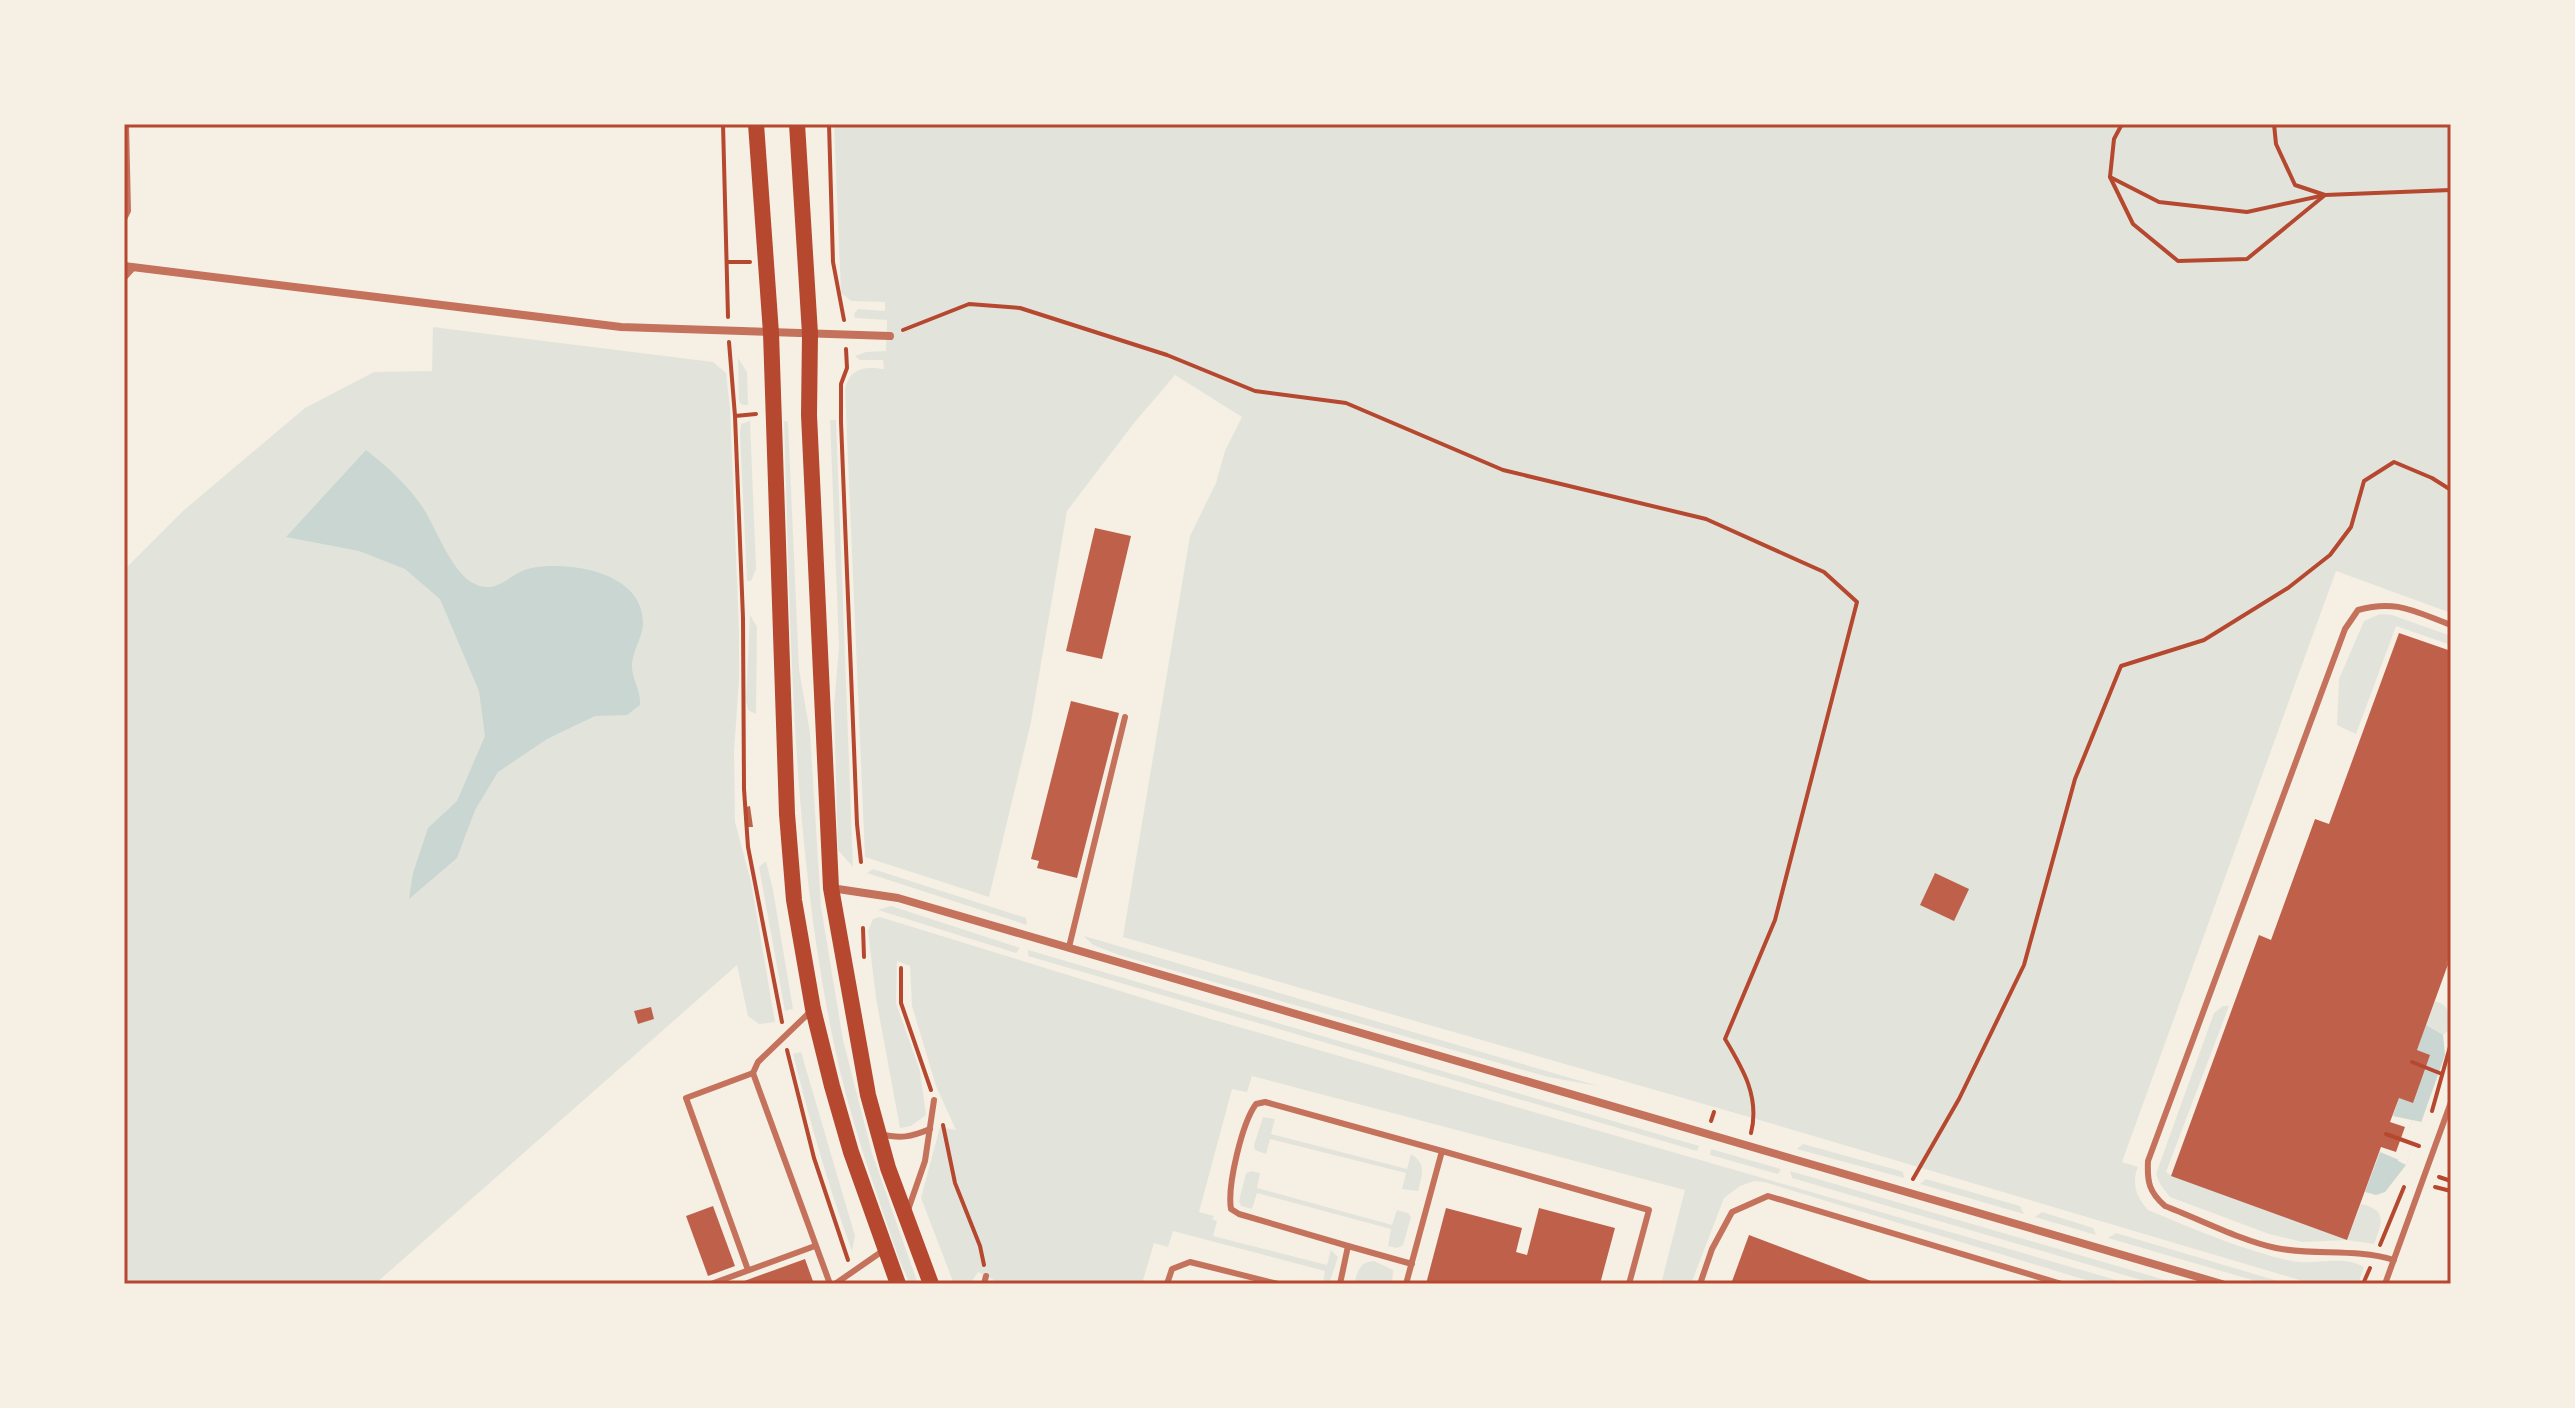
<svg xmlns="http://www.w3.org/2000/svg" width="2575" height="1408" font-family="'Fira Sans Condensed',sans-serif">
	<rect width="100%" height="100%" fill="#f6efe4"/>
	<g fill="#e2e4dc">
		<path d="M834,124H2451V613L2336,571L2122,1162L2138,1167C2131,1183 2137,1198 2148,1210C2194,1229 2242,1250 2291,1261C2316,1266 2341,1254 2364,1267L2358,1284H2313L1756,1119L1123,937L1190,536L1216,483L1225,451L1242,417L1175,375L1134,423L1067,511L1031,722L989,897L865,857L845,389C850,368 864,366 884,369L883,360H860L855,356L866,352L886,351L887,320L855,318L854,314L858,309L885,311V302L851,301L841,293Z"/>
		<path d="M433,327L713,362L726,373L730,408L739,631V680L734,752L735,822L751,882L775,1022L759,1024L748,1016L737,965L375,1284H124V570L183,511L305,408L374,372L432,371Z"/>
		<path d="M738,358L747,372L748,405H743L739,402Z"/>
		<path d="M830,420H836L853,867L838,850L834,706L839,647Z"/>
		<path d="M750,421L756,569L751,581H747L740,434L741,424Z"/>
		<path d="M784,421L788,422L799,669L810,733L821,907L843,1040L872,1153L918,1284H910L899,1259C875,1188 849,1118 834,1044C791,839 791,630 784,421Z"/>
		<path d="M2380,614L2392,615L2451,636V645L2396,626L2356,734L2337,725L2339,679L2364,621Z"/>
		<path d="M750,615L757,627L756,714L748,710L746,700Z"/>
		<path d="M766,861L773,890L793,1009L785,1011L759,867Z"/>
		<path d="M873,869L1026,918L1027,925L867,873Z"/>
		<path d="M891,906L1020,948L1016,953L878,910Z"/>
		<path d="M880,917L1211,1019L2130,1284H2099L1764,1182L1754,1181L1740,1186L1724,1198L1691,1284H1661L1685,1190L1252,1076L1247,1092L1232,1089L1199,1212L1214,1216L1212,1219L1217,1221L1213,1236L1327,1265L1331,1250L1338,1257L1329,1284H1323L1325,1271L1173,1231L1168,1247L1154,1243L1142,1284H993L994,1280L978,1272L970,1284H954L921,1198L940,1127L956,1130L936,1086L912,1006L910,966L897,961L896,1003L920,1071L926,1115L911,1126L900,1128L876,998L868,931L873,919Z"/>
		<path d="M1084,936L1598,1086L1548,1077L1119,955L1093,945Z"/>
		<path d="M1028,950L1699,1146L1697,1151L1028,956Z"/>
		<path d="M2435,1001C2450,1005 2451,1015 2449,1030L2443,1035L2426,1025Z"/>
		<path d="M2223,1006H2229L2166,1172L2172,1176L2347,1239L2361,1204C2388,1210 2382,1223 2374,1244L2347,1240L2302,1242L2269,1234L2170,1197L2160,1184L2156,1174L2214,1013Z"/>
		<path d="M801,1052L855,1236L852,1251C828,1186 810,1121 793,1054Z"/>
		<path d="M1263,1117L1275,1119L1271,1134L1407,1169L1411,1154C1427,1164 1422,1175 1418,1191L1402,1189L1406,1173L1270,1139L1266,1154L1255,1150L1254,1145Z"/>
		<path d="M1803,1144L1897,1170L1903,1172L1904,1178L1797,1149Z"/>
		<path d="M1711,1149L1781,1169L1778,1174L1710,1155Z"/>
		<path d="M1252,1171L1260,1173L1257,1188L1392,1225L1397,1210L1408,1213L1411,1217L1403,1245L1397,1248L1388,1246L1391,1229L1257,1193L1252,1209L1241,1206L1239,1201L1246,1173Z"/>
		<path d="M1790,1171L2179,1284H2155L1792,1178Z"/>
		<path d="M1926,1179L2020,1206L2024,1214L1920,1184Z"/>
		<path d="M2042,1212L2093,1228L2096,1235L2035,1217Z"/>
		<path d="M2116,1233L2288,1284H2266L2108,1238Z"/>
		<path d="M1374,1261L1393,1270L1392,1284H1354C1358,1271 1359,1262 1374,1261Z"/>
	</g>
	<g fill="#c9d6d2">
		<path d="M366,450C389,468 409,486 425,511C437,531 451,569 471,582C498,598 508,572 532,568C570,561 643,572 643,623C643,636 633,650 632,664C631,679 641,689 640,705L627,715L595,716L547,739L498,772L475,810L457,858L409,899L413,873L428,828L457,801L485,736L479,691L440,599L405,569L359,551L286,537Z"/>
		<path d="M2426,1025L2443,1035L2445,1055L2406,1165L2385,1192L2376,1195L2365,1192L2380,1152L2399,1160L2412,1120L2393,1116L2399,1098L2429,1055L2417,1050Z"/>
	</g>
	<path fill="#f6efe4" d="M2412,1120L2422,1122L2406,1165L2398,1161Z"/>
	<g fill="#bf614a">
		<path d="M1095,528L1131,536L1102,659L1066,651Z"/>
		<path d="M2399,633L2451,651V956L2417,1050L2430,1055L2413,1103L2399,1098L2390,1122L2405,1127L2396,1152L2381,1147L2347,1240L2171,1176L2259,935L2271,940L2315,819L2329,824Z"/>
		<path d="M1071,701L1119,713L1077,878L1037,868L1039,861L1031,859Z"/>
		<path d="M750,806L753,827H748L746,807Z"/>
		<path d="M1935,873L1969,889L1954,921L1920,905Z"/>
		<path d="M651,1007L654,1019L638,1024L634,1011Z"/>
		<path d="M713,1206L735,1266L708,1276L686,1216Z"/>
		<path d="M1446,1208L1522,1228L1516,1252L1527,1255L1539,1208L1615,1228L1600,1284H1426Z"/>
		<path d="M1749,1235L1879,1284H1731Z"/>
		<path d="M805,1259L814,1284H736Z"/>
	</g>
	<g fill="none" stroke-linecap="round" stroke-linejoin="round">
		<g stroke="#b5482f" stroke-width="4">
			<path d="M723,124L728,317"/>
			<path d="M829,124L833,262L844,320"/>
			<path d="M2122,124L2114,139L2110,177L2159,202L2247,212L2325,195L2451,190"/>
			<path d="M2110,177L2133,224L2178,261L2247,259L2325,195L2295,185L2276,144L2274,124"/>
			<path d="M728,262H750"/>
			<path d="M903,330L969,304L1020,308L1167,355L1255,391L1346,403L1503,470L1706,519L1824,572L1857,602L1775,920L1725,1039C1743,1069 1760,1097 1751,1133"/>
			<path d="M729,342L735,416L743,618L744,789L748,847L782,1022"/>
			<path d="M846,349L847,368L841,384V422L857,824L861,862"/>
			<path d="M735,416L756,414"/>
			<path d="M863,928L864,957"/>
			<path d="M901,968V1003L931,1090"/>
			<path d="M787,1050L814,1158L848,1260"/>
			<path d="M2412,1062L2442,1074"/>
			<path d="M2432,1111L2451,1043"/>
			<path d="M1711,1121L1714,1112"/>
			<path d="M943,1125L955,1183L980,1246L984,1265"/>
			<path d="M2386,1134L2419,1146"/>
			<path d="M2439,1177L2451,1181"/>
			<path d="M1913,1179L1959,1099L2024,965L2075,779L2121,666L2204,640L2288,588L2330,555L2351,527L2364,481L2394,462L2432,478L2451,490"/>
			<path d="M2435,1187L2451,1191"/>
			<path d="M2380,1245L2404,1187"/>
			<path d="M2363,1284L2370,1268"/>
		</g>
		<g stroke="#c5725c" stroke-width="6">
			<path d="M124,219L128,211L126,124"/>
			<path d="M124,278L134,267"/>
			<path d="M1069,947L1125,717"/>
			<path d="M2449,963H2451"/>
			<path d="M810,1012L758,1062L753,1073L830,1284"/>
			<path d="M880,1134C901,1139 911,1137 930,1129"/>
			<path d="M908,1210L925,1161L934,1100"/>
			<path d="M1348,1246L1412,1264"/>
			<path d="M2394,1260C2354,1248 2316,1256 2276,1248C2242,1241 2199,1219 2165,1206C2149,1192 2147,1182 2148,1161L2345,629L2358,610C2397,599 2415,612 2451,625"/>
			<path d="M748,1270L686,1098L753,1073"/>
			<path d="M711,1284L815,1246"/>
			<path d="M835,1284L884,1250"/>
			<path d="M984,1284L986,1276"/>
			<path d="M1167,1284L1172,1269L1190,1262L1278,1284"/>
			<path d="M1340,1284L1348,1246L1239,1214L1231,1209C1227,1186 1242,1123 1256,1104L1265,1102L1442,1151"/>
			<path d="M1406,1284L1442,1151L1649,1210L1629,1284"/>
			<path d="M1700,1284L1712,1249L1732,1212L1768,1196L2062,1284"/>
			<path d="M2385,1284L2451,1102"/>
		</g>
		<g stroke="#c5725c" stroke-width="8">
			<path d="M124,266L621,327L890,336"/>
			<path d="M831,888L898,898L2222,1284"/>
		</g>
		<g stroke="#b5482f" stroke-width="16">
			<path d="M756,124L771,333L787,814L794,900L813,1009L832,1086L851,1152L898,1284"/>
			<path d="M797,124L810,334L809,415L831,888L868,1095L888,1168L931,1284"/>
		</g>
	</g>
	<rect width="2575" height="1408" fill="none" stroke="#f6efe4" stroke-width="252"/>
	<rect x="126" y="126" width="2323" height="1156" fill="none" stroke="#b5482f" stroke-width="3"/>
</svg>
